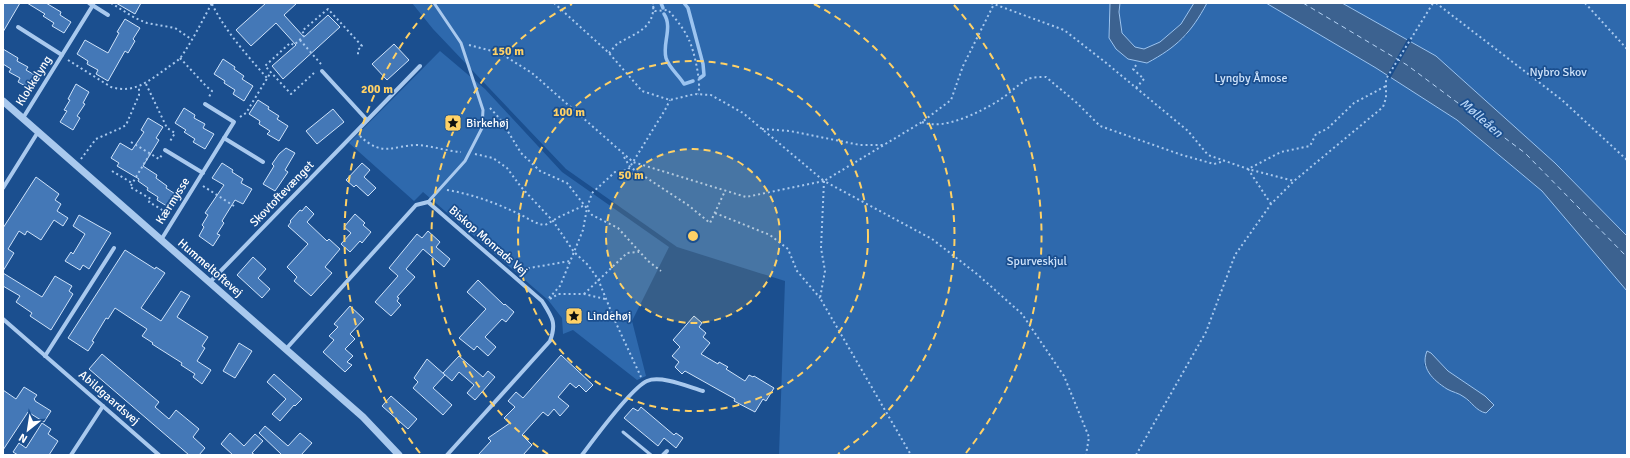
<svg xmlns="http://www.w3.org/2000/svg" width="1630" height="458" font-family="Signika,sans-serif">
	<rect width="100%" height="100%" fill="#1b4f8f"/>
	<g fill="#2e69ad" fill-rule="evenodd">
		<path d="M412,3H1110C1109,32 1104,39 1128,59L1186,36L1207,3H1266L1376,68L1457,120L1542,191L1627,291V455H779L785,281L677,247L566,169L433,29ZM1427,352L1431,353L1448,371L1485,396L1474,406L1463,396L1447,388L1436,381L1424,365Z"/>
		<path d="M1120,3H1194L1181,24L1160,42L1145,49L1135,47L1122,33L1119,12Z"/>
		<path d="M1342,3H1627V236L1555,163L1436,56Z"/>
		<path d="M440,51L485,89L562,172L669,247L632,321L646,376L637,380L573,330L563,334L562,318L548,300L423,192L414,201L349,143Z"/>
	</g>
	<g fill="#3c6290" stroke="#9cc4f0">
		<path d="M1110,3H1120L1119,12L1122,33L1135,47L1144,49L1160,42L1181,24L1194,3H1207C1191,33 1177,47 1147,63L1128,59L1116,49L1109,38Z"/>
		<path d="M1266,3H1342L1436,56L1555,163L1627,236V291L1542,191L1457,120L1376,68Z"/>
		<path d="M1427,351L1431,353L1448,371L1485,396L1494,405L1486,413C1476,411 1472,402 1464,397C1459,393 1452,392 1447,389C1433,380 1420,368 1427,351Z"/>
	</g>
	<path fill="#1b4f8f" d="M1408,38L1412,40L1390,79L1386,77Z"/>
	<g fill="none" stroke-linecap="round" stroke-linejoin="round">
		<g stroke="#9cc4f0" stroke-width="3.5">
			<path d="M661,3L663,8"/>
			<path d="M684,3L688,8L703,64L704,75L700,78"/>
			<path d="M664,14C673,27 662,44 666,58C669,68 679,75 684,84L693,81"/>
		</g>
		<path stroke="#b5d3f5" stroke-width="1" stroke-dasharray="5 4" stroke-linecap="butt" d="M1303,3L1407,65L1525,153L1627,257"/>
	</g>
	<g fill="#4478b7" stroke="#cfe3fa">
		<path d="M3,3H20L3,32Z"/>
		<path d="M27,3H46L61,12L60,15L71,22L64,33L52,26L54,23L43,16L45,14Z"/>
		<path d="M116,3H141L135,14Z"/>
		<path d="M266,3H297L284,15L304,37L328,15L340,27L283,79L272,66L296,45L276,23L251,46L236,30Z"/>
		<path d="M125,19L140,28L133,39L135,41L128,53L125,51L108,81L96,74L98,70L87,64L88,61L77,54L85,40L108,53L119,33L117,32Z"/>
		<path d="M394,44L409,60L387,80L372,64Z"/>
		<path d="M3,49L18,58L17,61L28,67L26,70L38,77L31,89L18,82L20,78L9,72L11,69L3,64Z"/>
		<path d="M223,59L235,67L234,69L244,76L242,79L253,86L244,101L233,94L235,90L224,83L225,81L214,74Z"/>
		<path d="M76,84L89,92L83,103L85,104L77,116L80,118L73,130L60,122L67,111L64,110L70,100L68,99Z"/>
		<path d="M258,100L269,107L268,109L279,116L277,119L288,126L279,141L267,134L270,131L259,124L260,121L249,114Z"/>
		<path d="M184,108L195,115L194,118L205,124L203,128L214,134L205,149L193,142L195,139L184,132L186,130L175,123Z"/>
		<path d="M333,109L344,122L317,144L306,131Z"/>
		<path d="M148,118L163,127L156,138L159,140L143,166L157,175L156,178L167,186L166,188L177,195L170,208L157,200L158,197L147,190L148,188L138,181L139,179L117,166L119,163L111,158L120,143L132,150L144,132L141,130Z"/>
		<path d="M286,148L295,153L285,170L288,172L275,191L263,184L274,166L272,164L279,154Z"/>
		<path d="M222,163L233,170L232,172L243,179L241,183L252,189L243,204L235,200L222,221L224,223L217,234L220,235L213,246L199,236L204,227L202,225L208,215L205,213L224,185L212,178Z"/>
		<path d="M362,163L370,170L364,177L376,188L368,196L356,185L354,187L346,180Z"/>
		<path d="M36,177L59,194L55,200L61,204L57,211L68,218L63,226L54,220L41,240L27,231L25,235L19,231L8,249L14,253L3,271V228Z"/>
		<path d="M306,206L314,214L307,222L327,241L329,239L340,249L325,267L332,273L311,296L294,281L297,277L287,267L308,244L288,226L291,222L290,221L300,210L302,211Z"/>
		<path d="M355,214L365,223L363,225L371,232L362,243L360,241L350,252L341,244L351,233L344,227Z"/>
		<path d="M79,215L111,233L89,269L83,265L80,270L65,261L71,252L73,254L85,234L73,226Z"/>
		<path d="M428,231L440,242L436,247L450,259L444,267L423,249L406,269L415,277L397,297L399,298L397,301L401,305L391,316L375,302L398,276L389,268L417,234L422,238Z"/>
		<path d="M125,250L155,269L156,267L165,273L141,308L161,321L181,291L190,296L177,317L208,337L202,346L205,348L197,361L211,370L202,384L193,377L195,374L181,365L182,363L152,344L153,343L142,336L147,329L115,308L108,319L106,318L92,341L94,342L88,351L68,338Z"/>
		<path d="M253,257L266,269L258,278L270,289L262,298L237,275Z"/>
		<path d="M3,273L42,297L55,276L72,286L69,291L73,294L51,330L30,316L32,313L16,302L20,296L3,286Z"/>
		<path d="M478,280L504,305L505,304L514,312L506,322L502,319L485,337L496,347L488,356L477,346L474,350L459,338L486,309L467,292Z"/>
		<path d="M350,306L364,319L350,334L355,339L345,349L353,356L347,362L352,365L345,372L323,352L334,340L329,336L338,327L334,324Z"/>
		<path d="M694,316L702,323L699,327L706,333L703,337L710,343L701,354L718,364L719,362L728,367L726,369L745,381L749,375L753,377L754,376L774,388L766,401L763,399L755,412L734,401L735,399L685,371L682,374L675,367L679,362L672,356L680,347L673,340Z"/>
		<path d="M239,343L252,351L235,378L223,371Z"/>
		<path d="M102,354L159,402L155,407L169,419L176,410L199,429L193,437L205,448L199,455H189L89,369Z"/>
		<path d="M561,355L593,385L586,392L579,385L576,388L570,383L558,397L569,406L560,416L554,409L548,416L543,412L522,435L532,445L523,455H478L491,441L488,438L510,423L504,418L515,407L508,401L516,392L523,398Z"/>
		<path d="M459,356L483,377L488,371L495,377L475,400L467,393L474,385L459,372L452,381L443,373Z"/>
		<path d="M427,359L445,375L433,388L452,405L443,415L413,388L418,382L414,378Z"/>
		<path d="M274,374L302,399L295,406L294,405L280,421L272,414L286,399L267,382Z"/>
		<path d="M24,387L37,395L34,399L35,400V401L51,411L44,422L28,412L3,450V390L16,399Z"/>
		<path d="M391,396L417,419L408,429L382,406Z"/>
		<path d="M641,407L674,435L676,433L683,438L676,448L664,438L658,446L624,418L633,408L638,411Z"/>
		<path d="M42,423L51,429L48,434L58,441L49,455H18L13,452L19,443L26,448Z"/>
		<path d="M265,426L288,446L300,433L312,443L301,455H280L281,454L259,433Z"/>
		<path d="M230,433L244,446L255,434L263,441L252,453L255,455H233L221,444Z"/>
	</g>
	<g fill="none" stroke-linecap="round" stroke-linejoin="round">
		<g stroke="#a9c9ee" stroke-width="2" stroke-dasharray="2 3" stroke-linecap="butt">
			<path d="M111,3L135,18L147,23L175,28L191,39"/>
			<path d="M554,3L609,53L642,91L670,100L695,94L711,95L743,113L824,181L922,122L951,100L963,66L994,4"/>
			<path d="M991,3L1064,30L1105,62L1188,131L1208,155L1248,169L1294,181L1383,107L1386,98V79L1433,3"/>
			<path d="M1436,3L1562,100L1627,160"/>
			<path d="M1585,3L1627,49"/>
			<path d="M212,4C226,32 246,54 267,78"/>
			<path d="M653,6L655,11L668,10C676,19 684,29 689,40C694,50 702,85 698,94"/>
			<path d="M300,40L321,64"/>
			<path d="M469,45L500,53L532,73L633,162L746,197L824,181L932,239L977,274L1022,314L1064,376L1089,437L1086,455"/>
			<path d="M609,53C611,51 614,47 617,44C633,34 656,29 653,3"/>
			<path d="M180,58L206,86L212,91L209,97"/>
			<path d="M68,60L111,87C134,94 149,81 167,68C171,65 178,61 181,57C193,40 202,21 212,3"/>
			<path d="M314,73L291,94L265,66L290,43L294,45L305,35L302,31L328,9L362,46L358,50V57"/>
			<path d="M146,84L167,128L175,133L169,143"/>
			<path d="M1136,88L1144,79L1133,69L1137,64"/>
			<path d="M490,108L501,120L521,153L540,171L567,183L592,215L618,228L648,261L661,271"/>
			<path d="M240,117L246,113L271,72"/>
			<path d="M922,122C943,131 980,112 998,101C1008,95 1017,85 1028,79C1032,77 1041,77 1046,77L1077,103L1100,126L1182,155L1214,164L1224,161"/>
			<path d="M762,129L790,131L860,145H884"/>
			<path d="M360,136C383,158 393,145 418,145C432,146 447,151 461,152"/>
			<path d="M131,142L159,159L162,155"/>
			<path d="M150,154L130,187L151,199L149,202L169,214"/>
			<path d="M475,154L493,158L507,168L521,187L553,221L574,252L588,265L598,279L615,321L641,377"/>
			<path d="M624,157L630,167L688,205L710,223L725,191"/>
			<path d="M81,159L96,139L121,128L126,125L139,95V87"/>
			<path d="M112,171L132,183"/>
			<path d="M824,181L821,248L825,271L820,298L911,455"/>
			<path d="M203,186L234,206"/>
			<path d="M447,190C472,194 496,203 519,214C528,218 535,224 545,225L559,217L585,205"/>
			<path d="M1271,204L1248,169L1281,152L1310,146L1316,134L1327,129L1354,103L1386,86"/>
			<path d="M715,213L770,235L788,249L797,271L820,298"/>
			<path d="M518,270L570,261"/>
			<path d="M584,294L627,253L639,252"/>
			<path d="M549,298L560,286L574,252L583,230L587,208L592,193L615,172L628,170L665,110L670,100"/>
			<path d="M550,299L558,294H584L605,299"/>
			<path d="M1136,455L1206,332L1235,255L1271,204L1294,181"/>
		</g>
		<g stroke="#a9c9ee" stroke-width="3">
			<path d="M428,202L465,161L482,128L483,110L461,43L434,3"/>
			<path d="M623,432L651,455"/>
		</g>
		<g stroke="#a9c9ee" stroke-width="4">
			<path d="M89,3L108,15"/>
			<path d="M18,27L62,55"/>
			<path d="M322,71L367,120"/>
			<path d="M23,118L93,5"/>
			<path d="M224,138L263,162"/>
			<path d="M165,150L203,173"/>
			<path d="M3,188L38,132"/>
			<path d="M161,240L234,122L205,104"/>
			<path d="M210,282L420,66"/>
			<path d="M3,319L159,455"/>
			<path d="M286,349L416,205L428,202L542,301C552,317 557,323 550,341L447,455"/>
			<path d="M45,356L114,248"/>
			<path d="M71,455L103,406"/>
			<path d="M582,455C594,439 631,388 647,381C661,375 689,387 703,391"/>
			<path d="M663,455L667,451"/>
		</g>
		<path stroke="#a9c9ee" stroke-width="7" d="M3,101L363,417L399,455"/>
	</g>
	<circle cx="693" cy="236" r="87" fill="#ffd166" fill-opacity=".12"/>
	<g fill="none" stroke="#ffd166" stroke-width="2" stroke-dasharray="7 5">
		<circle cx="693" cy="236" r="87"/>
		<circle cx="693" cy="236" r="175"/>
		<path d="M548 454A262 262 0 0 1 572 4M814 4A262 262 0 0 1 838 454"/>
		<path d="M420 453A349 349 0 0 1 432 5M954 5A349 349 0 0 1 966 453"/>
	</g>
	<defs>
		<g id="sight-square" transform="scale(0.9)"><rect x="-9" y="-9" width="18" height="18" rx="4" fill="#ffd166" stroke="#1b4f8f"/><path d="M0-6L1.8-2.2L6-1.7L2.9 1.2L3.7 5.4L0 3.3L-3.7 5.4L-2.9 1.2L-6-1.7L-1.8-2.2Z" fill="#111"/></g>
	</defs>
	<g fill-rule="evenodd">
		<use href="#sight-square" x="453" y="123"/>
		<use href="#sight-square" x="574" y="316"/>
	</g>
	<g text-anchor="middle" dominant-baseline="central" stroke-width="3.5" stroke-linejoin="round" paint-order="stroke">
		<g font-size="12" fill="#cfe3fa" stroke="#1b4f8f">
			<text x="1558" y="72">Nybro Skov</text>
			<text x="1251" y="78">Lyngby Åmose</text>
			<text x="1037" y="261">Spurveskjul</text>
		</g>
		<g font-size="12" fill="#fff" stroke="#1b4f8f">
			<text transform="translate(34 81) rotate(-58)">Klokkelyng</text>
			<text transform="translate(282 194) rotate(-46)">Skovtoftevænget</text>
			<text transform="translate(173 201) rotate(-58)">Kærmysse</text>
			<text transform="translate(488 241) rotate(41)">Biskop Monrads Vej</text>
			<text transform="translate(210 268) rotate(41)">Hummeltoftevej</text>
			<text transform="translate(109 398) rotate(41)">Abildgaardsvej</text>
		</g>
		<g font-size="12" fill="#fff" stroke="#1b4f8f" text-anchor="start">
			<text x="466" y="123">Birkehøj</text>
			<text x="587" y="316">Lindehøj</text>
		</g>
		<g font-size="13" font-style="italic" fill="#b5d3f5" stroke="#1b4f8f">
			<text transform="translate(1481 118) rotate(41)">Mølleåen</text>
		</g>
	</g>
	<circle cx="693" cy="236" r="6" fill="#ffd166" stroke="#1b4f8f" stroke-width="2"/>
	<g font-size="12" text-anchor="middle" font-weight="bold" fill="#ffd166" stroke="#1b4f8f" stroke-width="3.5" stroke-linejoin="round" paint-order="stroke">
		<text x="508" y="55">150 m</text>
		<text x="377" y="93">200 m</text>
		<text x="569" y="116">100 m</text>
		<text x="631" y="179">50 m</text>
	</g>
	<rect width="1630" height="458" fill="none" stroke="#ffffff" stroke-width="8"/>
	<g transform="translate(28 430) rotate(210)" stroke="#1b4f8f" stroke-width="3" paint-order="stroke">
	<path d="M0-3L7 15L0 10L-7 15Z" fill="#ffffff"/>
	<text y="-6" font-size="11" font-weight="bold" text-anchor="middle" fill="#ffffff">N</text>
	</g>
</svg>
